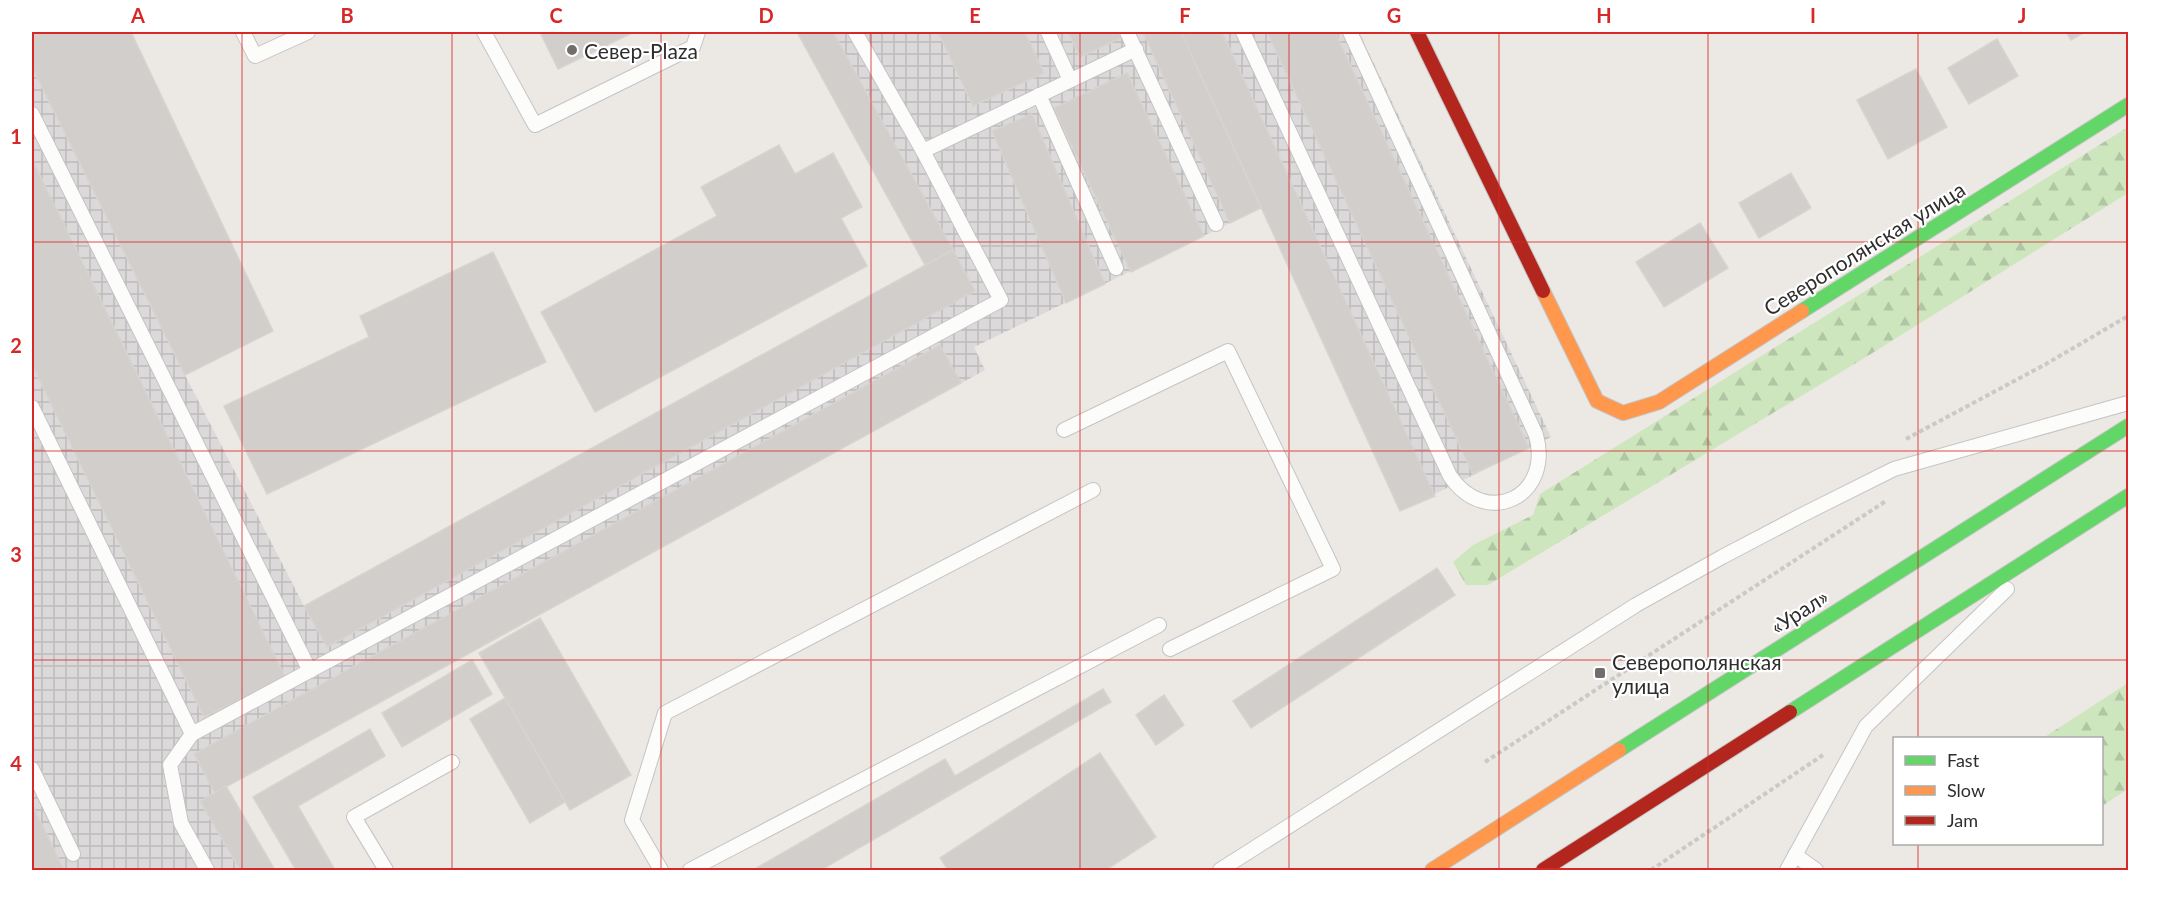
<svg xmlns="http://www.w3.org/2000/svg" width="2160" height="902" font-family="Lato,sans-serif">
	<defs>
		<pattern id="industrial-grid" width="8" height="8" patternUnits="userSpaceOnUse" patternTransform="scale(1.5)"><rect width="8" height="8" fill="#dcd9db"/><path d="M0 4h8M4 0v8" fill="none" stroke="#bdbbbc"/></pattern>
		<pattern id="forest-firs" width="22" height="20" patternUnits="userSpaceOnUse" patternTransform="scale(1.5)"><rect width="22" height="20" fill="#cee6be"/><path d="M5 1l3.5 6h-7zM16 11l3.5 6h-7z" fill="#b1c6a4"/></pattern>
	</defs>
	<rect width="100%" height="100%" fill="#ece8e4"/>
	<path fill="url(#industrial-grid)" d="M797,32H1359L1551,437L1400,511L1261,208L974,347L985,370L226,786L275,870H32V67L185,375L304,606L925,265Z"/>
	<g fill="url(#forest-firs)">
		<path d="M2128,127V193L1866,357L1488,585H1466L1453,562L1473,545L1533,515L1540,494Z"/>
		<path d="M2128,683V789L2102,806V738H2043Z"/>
	</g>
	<g fill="#d1cecb" stroke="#d7d4d0" stroke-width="1.5">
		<path d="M32,32H131L273,331L185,375L32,67Z"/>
		<path d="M540,32H634L558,69Z"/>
		<path d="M797,32H833L953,250L925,265Z"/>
		<path d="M938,32H1025L1044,73L973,106Z"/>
		<path d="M1068,32H1118L1121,38L1080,57Z"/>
		<path d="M1143,32H1181L1261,208L1230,223Z"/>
		<path d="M1181,32H1222L1435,496L1400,511Z"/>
		<path d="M1267,32H1335L1529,448L1473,474Z"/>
		<path d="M2066,32H2085L2071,40Z"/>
		<path d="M1997,39L2018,76L1969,104L1948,68Z"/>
		<path d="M1916,69L1947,127L1888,159L1857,100Z"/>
		<path d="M1127,73L1204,236L1131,272L1054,108Z"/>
		<path d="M1032,114L1105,284L1066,303L992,131Z"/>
		<path d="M779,145L795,174L833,153L862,207L841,218L867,266L595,412L541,312L717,216L701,187Z"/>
		<path d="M32,159L285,677L204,717L32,365Z"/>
		<path d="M1791,173L1811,208L1759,238L1739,203Z"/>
		<path d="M1700,223L1728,268L1664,307L1636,262Z"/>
		<path d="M953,250L975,291L327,647L304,606Z"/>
		<path d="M493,252L546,362L267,494L224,406L369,337L360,316Z"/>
		<path d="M940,345L961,383L215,793L194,754Z"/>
		<path d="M1437,568L1455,595L1251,728L1233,701Z"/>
		<path d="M540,618L631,775L570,810L479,653Z"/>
		<path d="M472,660L492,694L402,747L382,713Z"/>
		<path d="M1103,689L1111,702L821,870H753L945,759L955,776Z"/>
		<path d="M1164,695L1184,725L1156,745L1136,715Z"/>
		<path d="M505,698L565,802L530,823L470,719Z"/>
		<path d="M370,729L385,756L298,806L335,870H296L253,797Z"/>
		<path d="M1100,753L1156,837L1106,870H948L940,858Z"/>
		<path d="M226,786L275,870H240L200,801Z"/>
		<path d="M32,804L64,870H32Z"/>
	</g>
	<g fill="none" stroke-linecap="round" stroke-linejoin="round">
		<g stroke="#c5c4c5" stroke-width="16">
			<g id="lane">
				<path d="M243,32L255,56L308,32"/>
				<path d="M484,32L535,125L693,47L698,32"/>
				<path d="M1048,32L1070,80"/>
				<path d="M1127,32L1216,224"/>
				<path d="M1243,32L1450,476C1486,529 1553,497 1536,435L1350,32"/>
				<path d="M1039,95L1116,268"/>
				<path d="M32,114L310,671"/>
				<path d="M923,151L1136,49"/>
				<path d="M32,407L192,734L1001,300L923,151L855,32"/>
				<path d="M1064,430L1228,351L1333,569L1170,649"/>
				<path d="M192,734L170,765L181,823L207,870"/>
				<path d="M32,769L73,854"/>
				<path d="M1795,855L1816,870"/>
				<path d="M386,870L354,817L452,762"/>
				<path d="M661,870L632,820L665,713L1093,490"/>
				<path d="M690,870L1159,625"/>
				<path d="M1220,870L1636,605L1722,557L1802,515L1894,469L2128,403"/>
				<path d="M1787,870L1866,726L2007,589"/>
			</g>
		</g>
		<g stroke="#c5c4c5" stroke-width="16">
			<g id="fast">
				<path d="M1802,311L2128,105"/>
				<path d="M1790,712L2128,496"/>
				<path d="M1619,750L2128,426"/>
			</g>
		</g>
		<g stroke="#c5c4c5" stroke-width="16">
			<g id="slow">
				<path d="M1543,291L1597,401L1623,413L1659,402L1802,311"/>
				<path d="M1432,870L1619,750"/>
			</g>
		</g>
		<g stroke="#c5c4c5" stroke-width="16">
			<g id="jam">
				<path d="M1417,32L1543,291"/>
				<path d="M1543,870L1790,712"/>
			</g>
		</g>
		<g stroke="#c9c9c8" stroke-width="4" stroke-dasharray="4.5 3" stroke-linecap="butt">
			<path d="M1906,439L2046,364L2128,316"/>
			<path d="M1485,762L1886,501"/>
			<path d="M1651,870L1823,755"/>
		</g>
		<use href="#lane" stroke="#fcfcfb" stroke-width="14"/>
		<use href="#fast" stroke="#63d668" stroke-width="14"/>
		<use href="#slow" stroke="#ff974d" stroke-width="14"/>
		<use href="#jam" stroke="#b3261e" stroke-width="14"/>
	</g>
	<path fill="none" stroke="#d62828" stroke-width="1.5" stroke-opacity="0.55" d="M242,32V870M452,32V870M661,32V870M871,32V870M1080,32V870M1289,32V870M1499,32V870M1708,32V870M1918,32V738M32,242H2128M32,451H2128M32,660H2128M1918,844V870"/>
	<g fill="#706f6e" stroke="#fff" stroke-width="2">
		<circle cx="572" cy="50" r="6"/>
		<rect x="1594" y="667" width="12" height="12" rx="3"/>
	</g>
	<g text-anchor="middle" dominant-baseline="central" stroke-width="4.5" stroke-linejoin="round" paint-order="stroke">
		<g font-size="21" fill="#2e2e2e" stroke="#fff" text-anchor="start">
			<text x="584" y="50">Север-Plaza</text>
			<text x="1612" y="661">Северополянская<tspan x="1612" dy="24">улица</tspan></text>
		</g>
		<g font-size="21" fill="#2e2e2e" stroke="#fff">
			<text transform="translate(1864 248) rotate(-32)">Северополянская улица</text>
			<text transform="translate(1799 611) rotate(-33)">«Урал»</text>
		</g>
	</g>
	<rect width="2160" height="902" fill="none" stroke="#ffffff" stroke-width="66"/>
	<rect x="1893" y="737" width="210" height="108" fill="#ffffff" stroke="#ababab" stroke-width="1.5"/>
	<rect x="1905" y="756" width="30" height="9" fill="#63d668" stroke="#ababab" stroke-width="1.5"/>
	<text x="1947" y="767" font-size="18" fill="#2e2e2e">Fast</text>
	<rect x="1905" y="786" width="30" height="9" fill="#ff974d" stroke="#ababab" stroke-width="1.5"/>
	<text x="1947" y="797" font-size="18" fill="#2e2e2e">Slow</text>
	<rect x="1905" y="816" width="30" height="9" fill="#b3261e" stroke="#ababab" stroke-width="1.5"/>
	<text x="1947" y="827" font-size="18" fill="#2e2e2e">Jam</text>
	<rect x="33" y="33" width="2094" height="836" fill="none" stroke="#d62828" stroke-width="2"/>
	<g font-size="20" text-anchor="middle" font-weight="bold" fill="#d62828">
		<text x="138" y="23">A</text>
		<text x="347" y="23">B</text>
		<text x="556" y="23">C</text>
		<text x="766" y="23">D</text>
		<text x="975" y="23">E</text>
		<text x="1185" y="23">F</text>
		<text x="1394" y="23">G</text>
		<text x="1604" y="23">H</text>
		<text x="1813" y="23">I</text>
		<text x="2022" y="23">J</text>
		<text x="16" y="144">1</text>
		<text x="16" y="353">2</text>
		<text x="16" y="562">3</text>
		<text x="16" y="771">4</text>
	</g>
</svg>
